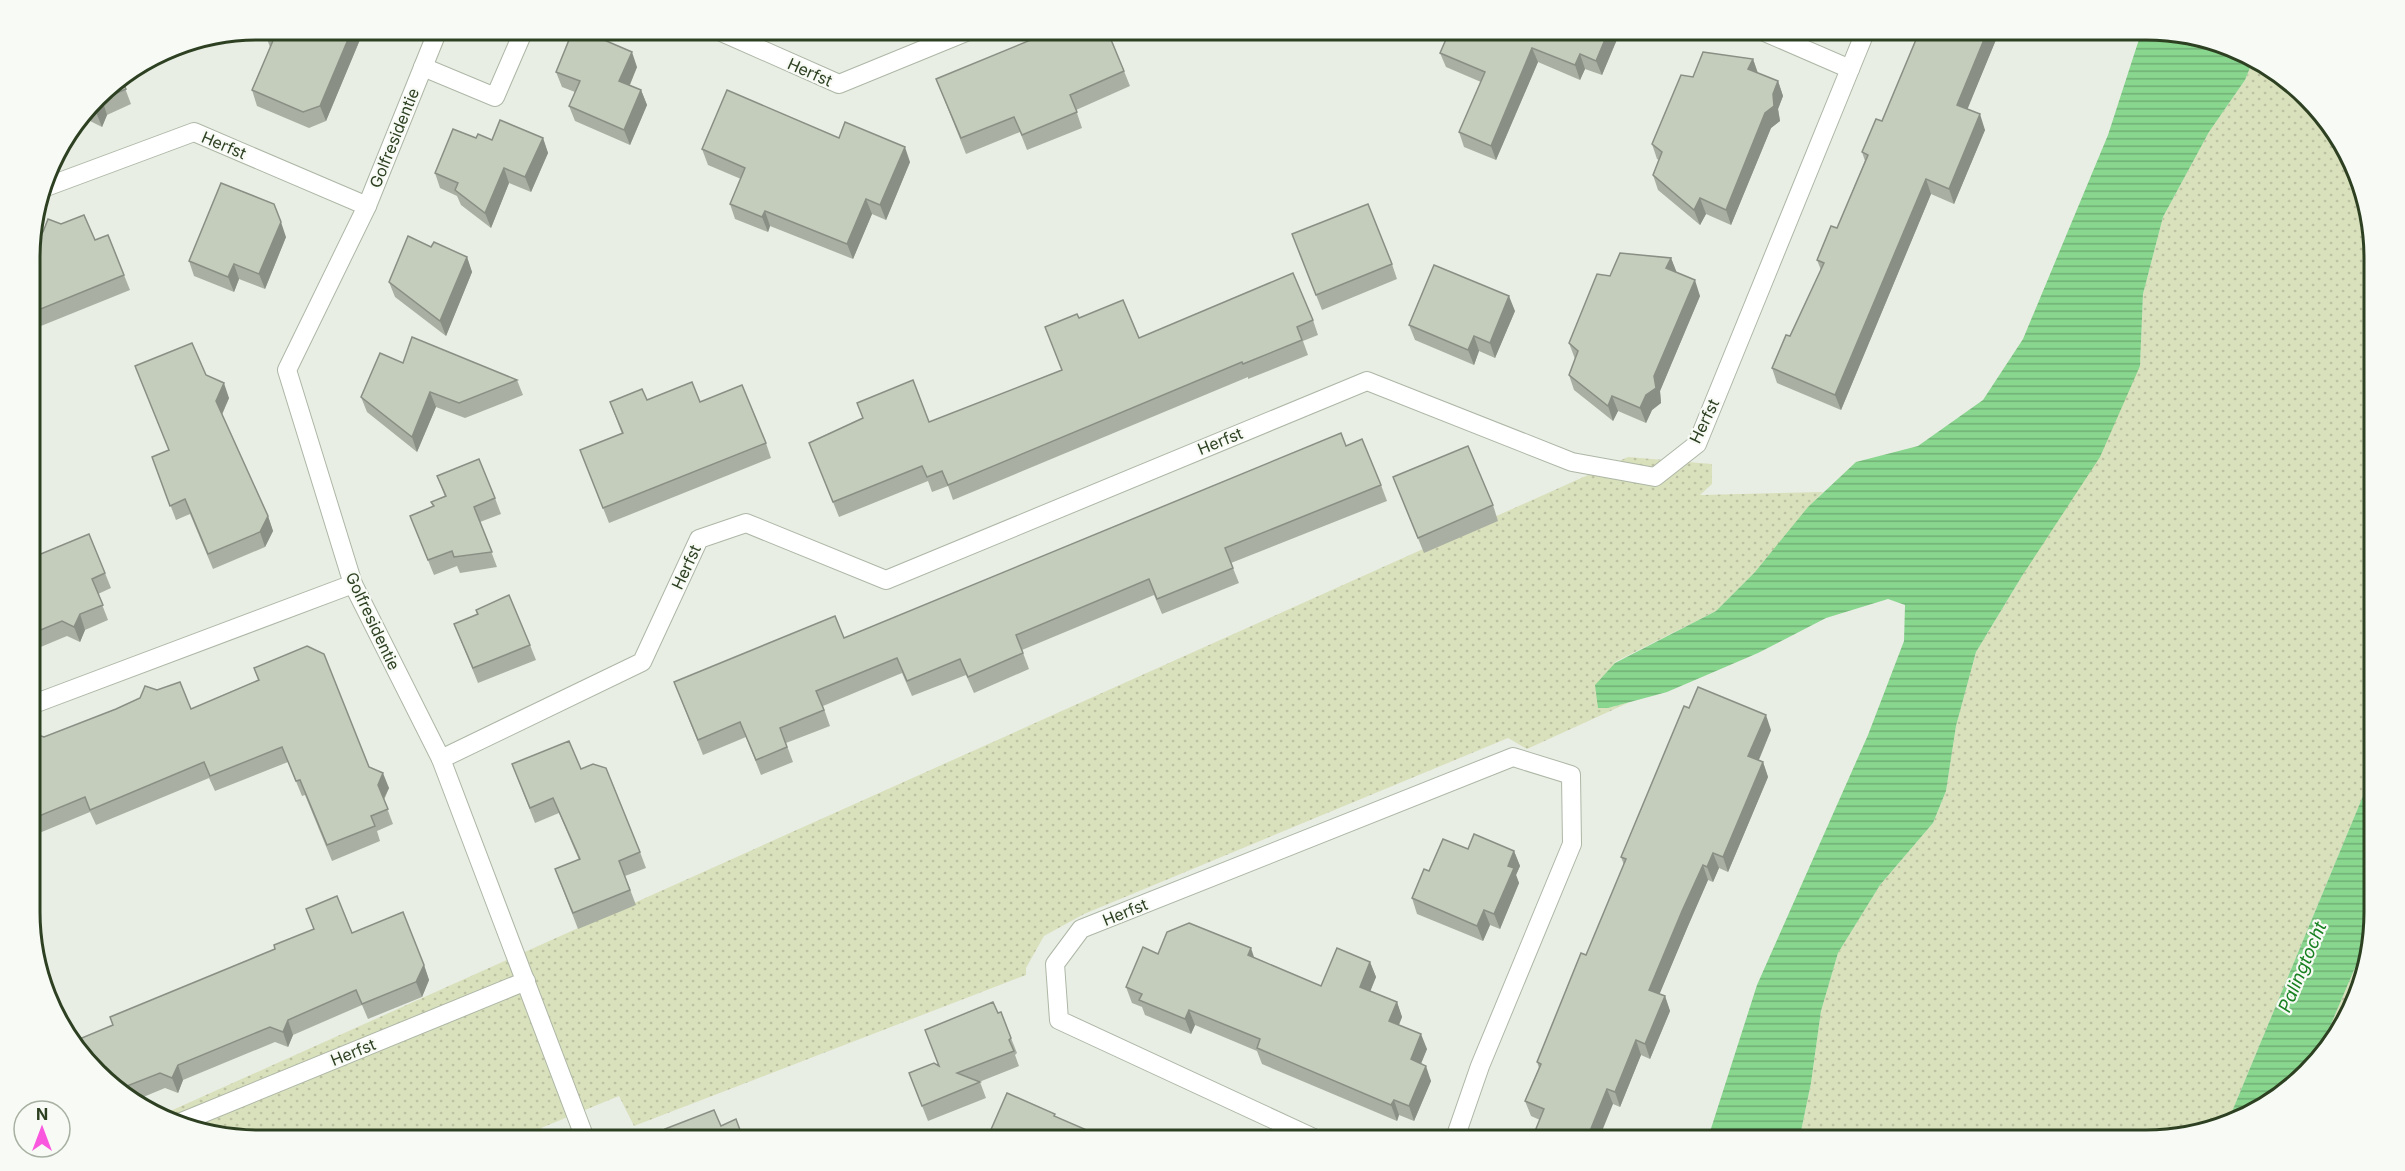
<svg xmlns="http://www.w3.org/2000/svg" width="2405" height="1171" font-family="Inter,sans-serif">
	<defs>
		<pattern id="grass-dots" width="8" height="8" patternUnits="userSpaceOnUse" patternTransform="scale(1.5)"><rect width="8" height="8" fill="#d9e0bc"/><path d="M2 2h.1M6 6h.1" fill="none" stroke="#bbc1a1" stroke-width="1.8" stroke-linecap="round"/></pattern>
		<pattern id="water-rules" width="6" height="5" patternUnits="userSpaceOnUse" patternTransform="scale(1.5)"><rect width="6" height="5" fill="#89d68f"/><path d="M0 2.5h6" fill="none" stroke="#70af74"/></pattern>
	</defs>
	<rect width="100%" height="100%" fill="#e9eee4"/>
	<g fill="url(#grass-dots)">
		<path d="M2254,58L2297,86L2336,131L2373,229L2375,767L2226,1126L2220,1129L2161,1141H1799L1811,1083L1821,1011L1838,953L1880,885L1933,823L1946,791L1956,726L1976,652L2022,576L2140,366L2143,294L2163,217L2209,132L2245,80Z"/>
		<path d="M1628,457L1712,464V484L1700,495L1823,492L1808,508L1755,572L1716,611L1615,662L1608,708L1630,702L1527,749L1508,738L1084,914L1044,936L1026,968V975L634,1126L619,1096L541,1128L551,1141H259L157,1117Z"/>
		<path d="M2371,930L2352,1013L2319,1063L2312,1069Z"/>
	</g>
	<g fill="url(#water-rules)">
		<path d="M2142,30L2247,53L2254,58L2245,80L2209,132L2163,217L2143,294L2140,366L2100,457L2022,576L1976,652L1956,726L1946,791L1933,823L1880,885L1838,953L1821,1011L1811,1083L1799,1141H1707L1757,985L1868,735L1904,641L1905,605L1888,599L1826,618L1758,653L1667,692L1608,708H1598L1595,685L1615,663L1716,611L1755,572L1808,507L1856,462L1918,446L1983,400L2023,339L2108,135Z"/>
		<path d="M2375,767V913L2371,930L2312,1069L2274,1102L2226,1126Z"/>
	</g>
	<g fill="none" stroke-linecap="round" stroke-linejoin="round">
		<g stroke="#adb7a6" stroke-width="20">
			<g id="street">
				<path d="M438,30L367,206L287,370L353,584L441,759L586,1141"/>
				<path d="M717,30L839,84L971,30"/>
				<path d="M423,67L495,97L524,30"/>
				<path d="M1850,69L1866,30"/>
				<path d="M46,187L194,132L367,206"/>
				<path d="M31,705L353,584"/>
				<path d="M441,759L642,662L699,539L746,523L886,580L1367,381L1572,462L1655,477L1697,444L1850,69L1760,30"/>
				<path d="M179,1123L526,981"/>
				<path d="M1320,1141L1059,1020L1055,964L1081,929L1513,757L1571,775L1572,844L1480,1066L1454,1141"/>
			</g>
		</g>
		<use href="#street" stroke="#fff" stroke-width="18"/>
	</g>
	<g fill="#a9afa2">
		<path d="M265,30H364L326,121L309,128L257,106L252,90L270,47L264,31Z"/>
		<path d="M1450,30H1615L1618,37L1602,75L1585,69L1580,80L1538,62L1496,160L1464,147L1459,132L1481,82L1446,67L1440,53Z"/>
		<path d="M1916,30H2000L1967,109L1985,130L1954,204L1931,194L1841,410L1777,383L1772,368L1790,336L1821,270L1817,260L1837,228L1865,161L1862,152L1882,121L1918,35Z"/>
		<path d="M1753,59L1758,73L1778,81L1783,96L1778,109L1780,121L1771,128L1731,225L1706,214L1700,225L1658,190L1653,175L1659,160L1657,159L1652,144L1693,77Z"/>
		<path d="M637,67L630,85L641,90L647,105L630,145L575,121L569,106L575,92L562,87L556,72Z"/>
		<path d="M133,71L135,78L123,83L131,104L107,115L102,127L90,121L77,127L108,87Z"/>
		<path d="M1124,71L1130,86L1076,110L1082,128L1027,150L1020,132L966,154L936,79Z"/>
		<path d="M476,138L492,140L543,138L548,153L531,192L509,183L491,228L461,205L457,196L440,188L435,173Z"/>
		<path d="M839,138L910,162L886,220L872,214L853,259L770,226L768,232L735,219L730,204L741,179L708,165L702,149Z"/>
		<path d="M1292,234L1392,264L1397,279L1322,310Z"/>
		<path d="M286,237L265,289L239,279L234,292L194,276L189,261Z"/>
		<path d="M95,240L124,275L130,290L31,330V243Z"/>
		<path d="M467,257L472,272L446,336L395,297L389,282Z"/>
		<path d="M1671,258L1676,272L1700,296L1660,391L1661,403L1652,410L1646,423L1618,411L1613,421L1574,390L1569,375L1575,359L1569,343L1610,276Z"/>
		<path d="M1515,311L1495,358L1479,351L1474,365L1415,340L1409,325Z"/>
		<path d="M1079,318L1139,338L1313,320L1318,335L1303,341L1308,355L1248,379V377L953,500L948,486L932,492L928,481L839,517L809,443L863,419L857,403L929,422L1062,370L1045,327Z"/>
		<path d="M403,363L517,380L523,395L465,418L436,407L417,452L367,412L361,397Z"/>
		<path d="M135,366L206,375L229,398L222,415L268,516L273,531L265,547L213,569L190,514L176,520L152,457L169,450Z"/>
		<path d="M647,400L766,443L771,458L609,523L580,450L622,434L610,402Z"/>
		<path d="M1346,446L1381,485L1387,501L1231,563L1239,583L1162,614L1154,595L1022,650L1029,669L974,693L966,675L912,696L902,673L823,706L830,726L786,743L793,762L761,775L746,737L703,755L674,682L844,638Z"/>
		<path d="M437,476L495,498L501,514L480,522L497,567L460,573L457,566L434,575L410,516L433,506L431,502L445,497Z"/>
		<path d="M1393,477L1493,505L1498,521L1424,553Z"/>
		<path d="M31,558L105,573L111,588L98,594L108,620L85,630L80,642L67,636L31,651Z"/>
		<path d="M476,610L530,645L536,660L478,683L454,624L477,615Z"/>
		<path d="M254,668L369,767L389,788L384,800L393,824L377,831L380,841L332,861L305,795L302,796L288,762L215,791L209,778L96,825L90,812L32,836V733L44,737L191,709L258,680Z"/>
		<path d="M1771,730L1759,760L1763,762L1768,777L1728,872L1719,868L1713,882L1708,880L1688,926L1659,994L1665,996L1670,1011L1650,1059L1641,1055L1620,1107L1613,1104L1540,1120L1531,1116L1525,1101L1539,1068L1537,1062L1586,955L1624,865L1621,857Z"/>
		<path d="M512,764L581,769L640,852L646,868L625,876L636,905L578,929L555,869L579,860L559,813L535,823Z"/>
		<path d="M1468,849L1514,851L1520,866L1516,875L1519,883L1500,929L1490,925L1483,941L1417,914L1412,898L1429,871Z"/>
		<path d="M306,909L352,933L424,965L429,980L422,997L368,1019L362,1005L293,1035L288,1047L275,1042L183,1080L178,1093L165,1088L136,1100L77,1051L112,1025L275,949L314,929Z"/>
		<path d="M1158,954L1254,958L1321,986L1370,962L1376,977L1370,991L1397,1002L1402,1017L1399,1025L1427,1049L1421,1064L1431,1081L1414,1121L1399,1115L1397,1121L1262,1064L1257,1051L1195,1025L1191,1034L1145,1015L1142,1007L1132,1003L1126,987Z"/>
		<path d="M998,1013L1011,1038L1017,1053L1015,1055L1019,1066L979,1082H980L986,1098L928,1121L909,1073L939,1065L925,1030Z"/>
	</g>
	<g fill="#898f84">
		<path d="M352,30H364L326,121L320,106Z"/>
		<path d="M1609,30H1615L1618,37L1602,75L1596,61Z"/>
		<path d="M1988,30H2000L1963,120L1957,105Z"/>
		<path d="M1532,48L1538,62L1496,160L1491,146Z"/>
		<path d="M632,52L637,67L625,96L619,81Z"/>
		<path d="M1580,54L1585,69L1580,80L1575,65Z"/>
		<path d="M1753,59L1758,74L1748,69Z"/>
		<path d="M1778,81L1783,96L1778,109L1780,121L1771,128L1731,225L1726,210Z"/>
		<path d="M641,90L647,105L630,145L624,130Z"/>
		<path d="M102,99L107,115L102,127L96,112Z"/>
		<path d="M1980,114L1985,130L1954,204L1949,189Z"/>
		<path d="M543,138L548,153L531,192L525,177Z"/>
		<path d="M905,147L910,162L886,220L880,205Z"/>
		<path d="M504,168L509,183L491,228L485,213Z"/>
		<path d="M1926,179L1931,194L1841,410L1835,395Z"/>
		<path d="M1700,198L1706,214L1700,225L1694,210Z"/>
		<path d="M866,199L872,214L853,259L847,244Z"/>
		<path d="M765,211L770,226L768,232L762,217Z"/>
		<path d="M281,222L286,237L265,289L259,274Z"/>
		<path d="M467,257L472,272L446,336L440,321Z"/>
		<path d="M1671,258L1677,273L1666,268Z"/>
		<path d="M234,264L239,279L234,292L228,277Z"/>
		<path d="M1695,280L1700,296L1660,391L1661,403L1652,410L1646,423L1640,408Z"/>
		<path d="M1509,296L1515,311L1495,358L1490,343Z"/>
		<path d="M1474,336L1479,351L1474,365L1468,350Z"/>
		<path d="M224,383L229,398L221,416L216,401Z"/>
		<path d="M430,392L436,407L417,452L412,437Z"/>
		<path d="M1612,396L1618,411L1613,421L1608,406Z"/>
		<path d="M268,516L273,531L265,547L260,532Z"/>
		<path d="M80,614L85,630L80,642L74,627Z"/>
		<path d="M1766,715L1771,730L1754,771L1748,756Z"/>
		<path d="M1763,762L1768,777L1728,872L1723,857Z"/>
		<path d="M383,773L389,788L383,800L378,785Z"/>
		<path d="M1514,851L1520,866L1516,875L1519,883L1500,929L1494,914L1508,866Z"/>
		<path d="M1713,853L1719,868L1713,882L1707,867Z"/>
		<path d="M1703,865L1708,880L1688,926L1655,1005L1649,990L1682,911Z"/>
		<path d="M1484,910L1490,925L1483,941L1477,926Z"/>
		<path d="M1251,948L1256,963L1248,955Z"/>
		<path d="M1370,962L1376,977L1366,1002L1360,987Z"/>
		<path d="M424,965L429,980L422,997L416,982Z"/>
		<path d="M1665,996L1670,1011L1650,1059L1645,1044Z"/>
		<path d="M1397,1002L1402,1017L1394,1036L1389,1021Z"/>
		<path d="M1189,1010L1195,1025L1191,1034L1185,1019Z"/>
		<path d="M288,1020L293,1035L288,1047L283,1032Z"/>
		<path d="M1421,1034L1427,1049L1416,1075L1411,1059Z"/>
		<path d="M1636,1040L1641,1055L1620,1107L1615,1092Z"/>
		<path d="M178,1065L183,1080L178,1093L172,1078Z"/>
		<path d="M1426,1066L1431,1081L1414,1121L1409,1106Z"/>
		<path d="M1607,1089L1613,1104L1598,1141H1586Z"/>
		<path d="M1394,1100L1399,1115L1397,1121L1391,1105Z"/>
	</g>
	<g fill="#c4ccbc" stroke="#898f84" stroke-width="1.5">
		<path d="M265,30H352L320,106L303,112L252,90L275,36L264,31Z"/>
		<path d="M573,30H581L632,52L619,81L641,90L624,130L569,106L580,81L556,72Z"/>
		<path d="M1055,30H1107L1124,71L1070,95L1077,112L1022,135L1014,117L961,138L936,79Z"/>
		<path d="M1450,30H1609L1596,61L1580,54L1575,65L1532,48L1491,146L1459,132L1485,72L1440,53Z"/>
		<path d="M1920,30H1988L1957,105L1980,114L1949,189L1926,179L1835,395L1772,368L1786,335L1790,336L1824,263L1817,260L1831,226L1837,228L1868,155L1862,152L1876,119L1882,121Z"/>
		<path d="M1703,52L1753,59L1748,69L1778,81L1773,94L1774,106L1765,113L1726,210L1700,198L1694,210L1653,175L1662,152L1652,144L1681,75L1693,77Z"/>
		<path d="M121,79L126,89L102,99L96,112L91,109L108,87Z"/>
		<path d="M727,90L839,138L845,122L905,147L880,205L866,199L847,244L765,211L762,217L730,204L745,168L702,149Z"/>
		<path d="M500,120L543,138L525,177L504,168L485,213L455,190L458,183L435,173L453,129L476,138L478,134L492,140Z"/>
		<path d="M221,183L274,204L281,222L259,274L234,264L228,277L189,261Z"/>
		<path d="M1368,204L1392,264L1316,295L1292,234Z"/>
		<path d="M84,215L95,240L108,235L124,275L31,313V243L33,236L43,232L48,219L61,224Z"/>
		<path d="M408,236L431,247L434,242L467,257L440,321L389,282Z"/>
		<path d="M1620,253L1671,258L1666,268L1695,280L1654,376L1656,388L1646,395L1640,408L1612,396L1608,406L1569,375L1578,351L1569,343L1597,274L1610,276Z"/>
		<path d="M1434,265L1509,296L1490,343L1474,336L1468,350L1409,325Z"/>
		<path d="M1293,273L1313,320L1297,327L1302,340L1243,364L1242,362L948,485L942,471L927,477L922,466L833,502L809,443L863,418L857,403L913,380L929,422L1062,370L1045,327L1077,314L1079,318L1123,300L1139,338Z"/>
		<path d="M412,337L517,380L459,403L430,392L412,437L361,397L380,353L403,363Z"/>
		<path d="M192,343L206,375L224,383L216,401L268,516L260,532L208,554L185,499L170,506L152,457L169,450L135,366Z"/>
		<path d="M692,382L700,402L742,385L766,443L603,508L580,450L623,433L610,402L642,389L647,400Z"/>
		<path d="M1341,433L1346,446L1362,439L1381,485L1225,548L1233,568L1157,599L1149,579L1016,635L1023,653L968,677L960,659L907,681L897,658L816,691L824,710L780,728L787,747L756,760L740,722L698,740L674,682L835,616L844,638Z"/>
		<path d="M1468,446L1493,505L1418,538L1393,477Z"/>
		<path d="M479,459L495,498L474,507L492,552L454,557L452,551L428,560L410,516L434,506L431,502L446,496L437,476Z"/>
		<path d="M89,534L105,573L92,579L103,605L80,614L74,627L62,621L31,634V558Z"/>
		<path d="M509,595L530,645L473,668L454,624L478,614L476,610Z"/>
		<path d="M307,646L324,654L369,767L383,773L378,785L388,809L371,816L375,826L327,845L300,780L296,781L282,747L210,776L204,762L90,810L85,797L32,819V733L44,737L116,709L140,698L145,686L157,690L180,682L191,709L259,680L254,668Z"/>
		<path d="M1698,687L1766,715L1748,756L1763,762L1723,857L1713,853L1707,867L1703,865L1682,911L1649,990L1665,996L1645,1044L1636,1040L1615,1092L1607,1089L1586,1141H1531L1544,1109L1525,1101L1541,1064L1537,1062L1581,953L1586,955L1626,859L1621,857L1684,706L1689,708Z"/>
		<path d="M569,741L581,769L593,764L606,768L640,852L619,861L630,890L573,913L555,869L580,859L553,798L530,808L512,764Z"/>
		<path d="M1474,834L1514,851L1508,866L1514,868L1494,914L1484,910L1477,926L1412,898L1424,869L1429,871L1443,839L1468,849Z"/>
		<path d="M337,896L352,933L403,912L424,965L416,982L362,1004L356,990L288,1020L283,1032L270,1027L178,1065L172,1078L160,1073L122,1088L77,1051L72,1042L113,1025L110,1017L275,949L274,945L314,929L306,909Z"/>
		<path d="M1189,923L1251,948L1248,955L1321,986L1337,948L1370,962L1360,987L1397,1002L1389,1021L1421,1034L1411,1059L1426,1066L1409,1106L1394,1100L1391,1105L1257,1048L1260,1039L1189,1010L1185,1019L1139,1000L1142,994L1126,987L1143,947L1158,954L1167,932Z"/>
		<path d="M993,1002L998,1013L1001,1012L1011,1038L1009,1040L1014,1051L957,1073L980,1082L922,1106L909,1073L934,1063L939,1066L925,1030Z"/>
		<path d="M1007,1093L1055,1114L1054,1116L1112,1141H986Z"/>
		<path d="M714,1110L721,1126L736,1119L744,1141H669L665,1129Z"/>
	</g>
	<g text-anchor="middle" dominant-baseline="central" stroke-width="4.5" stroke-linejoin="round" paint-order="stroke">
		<g font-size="16" fill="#2d4122" stroke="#f8faf5">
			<text transform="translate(810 72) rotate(24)">Herfst</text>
			<text transform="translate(394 138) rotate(-68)">Golfresidentie</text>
			<text transform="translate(224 145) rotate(23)">Herfst</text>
			<text transform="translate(1704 421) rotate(-64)">Herfst</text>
			<text transform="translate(1220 441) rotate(-22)">Herfst</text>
			<text transform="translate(686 567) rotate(-65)">Herfst</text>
			<text transform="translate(373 621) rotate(65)">Golfresidentie</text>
			<text transform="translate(1125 912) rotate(-22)">Herfst</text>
			<text transform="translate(353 1052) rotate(-22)">Herfst</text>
		</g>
		<g font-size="18" font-style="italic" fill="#188122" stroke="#f8faf5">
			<text transform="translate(2302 967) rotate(-67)">Palingtocht</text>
		</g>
	</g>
	<path d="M0 0H2405V1171H0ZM258 40H2146A218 218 0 0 1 2364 258V912A218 218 0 0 1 2146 1130H258A218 218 0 0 1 40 912V258A218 218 0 0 1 258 40Z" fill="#f8faf5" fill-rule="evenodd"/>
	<path fill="none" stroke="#2d4122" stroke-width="3" d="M258 40H2146A218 218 0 0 1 2364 258V912A218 218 0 0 1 2146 1130H258A218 218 0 0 1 40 912V258A218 218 0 0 1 258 40Z"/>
	<g transform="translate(42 1129)"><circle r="28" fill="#f8faf5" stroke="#a7b0a1" stroke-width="1.5"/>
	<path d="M0-4.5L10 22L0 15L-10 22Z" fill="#f957dd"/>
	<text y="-9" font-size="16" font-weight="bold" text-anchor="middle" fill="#2d4122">N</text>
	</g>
</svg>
